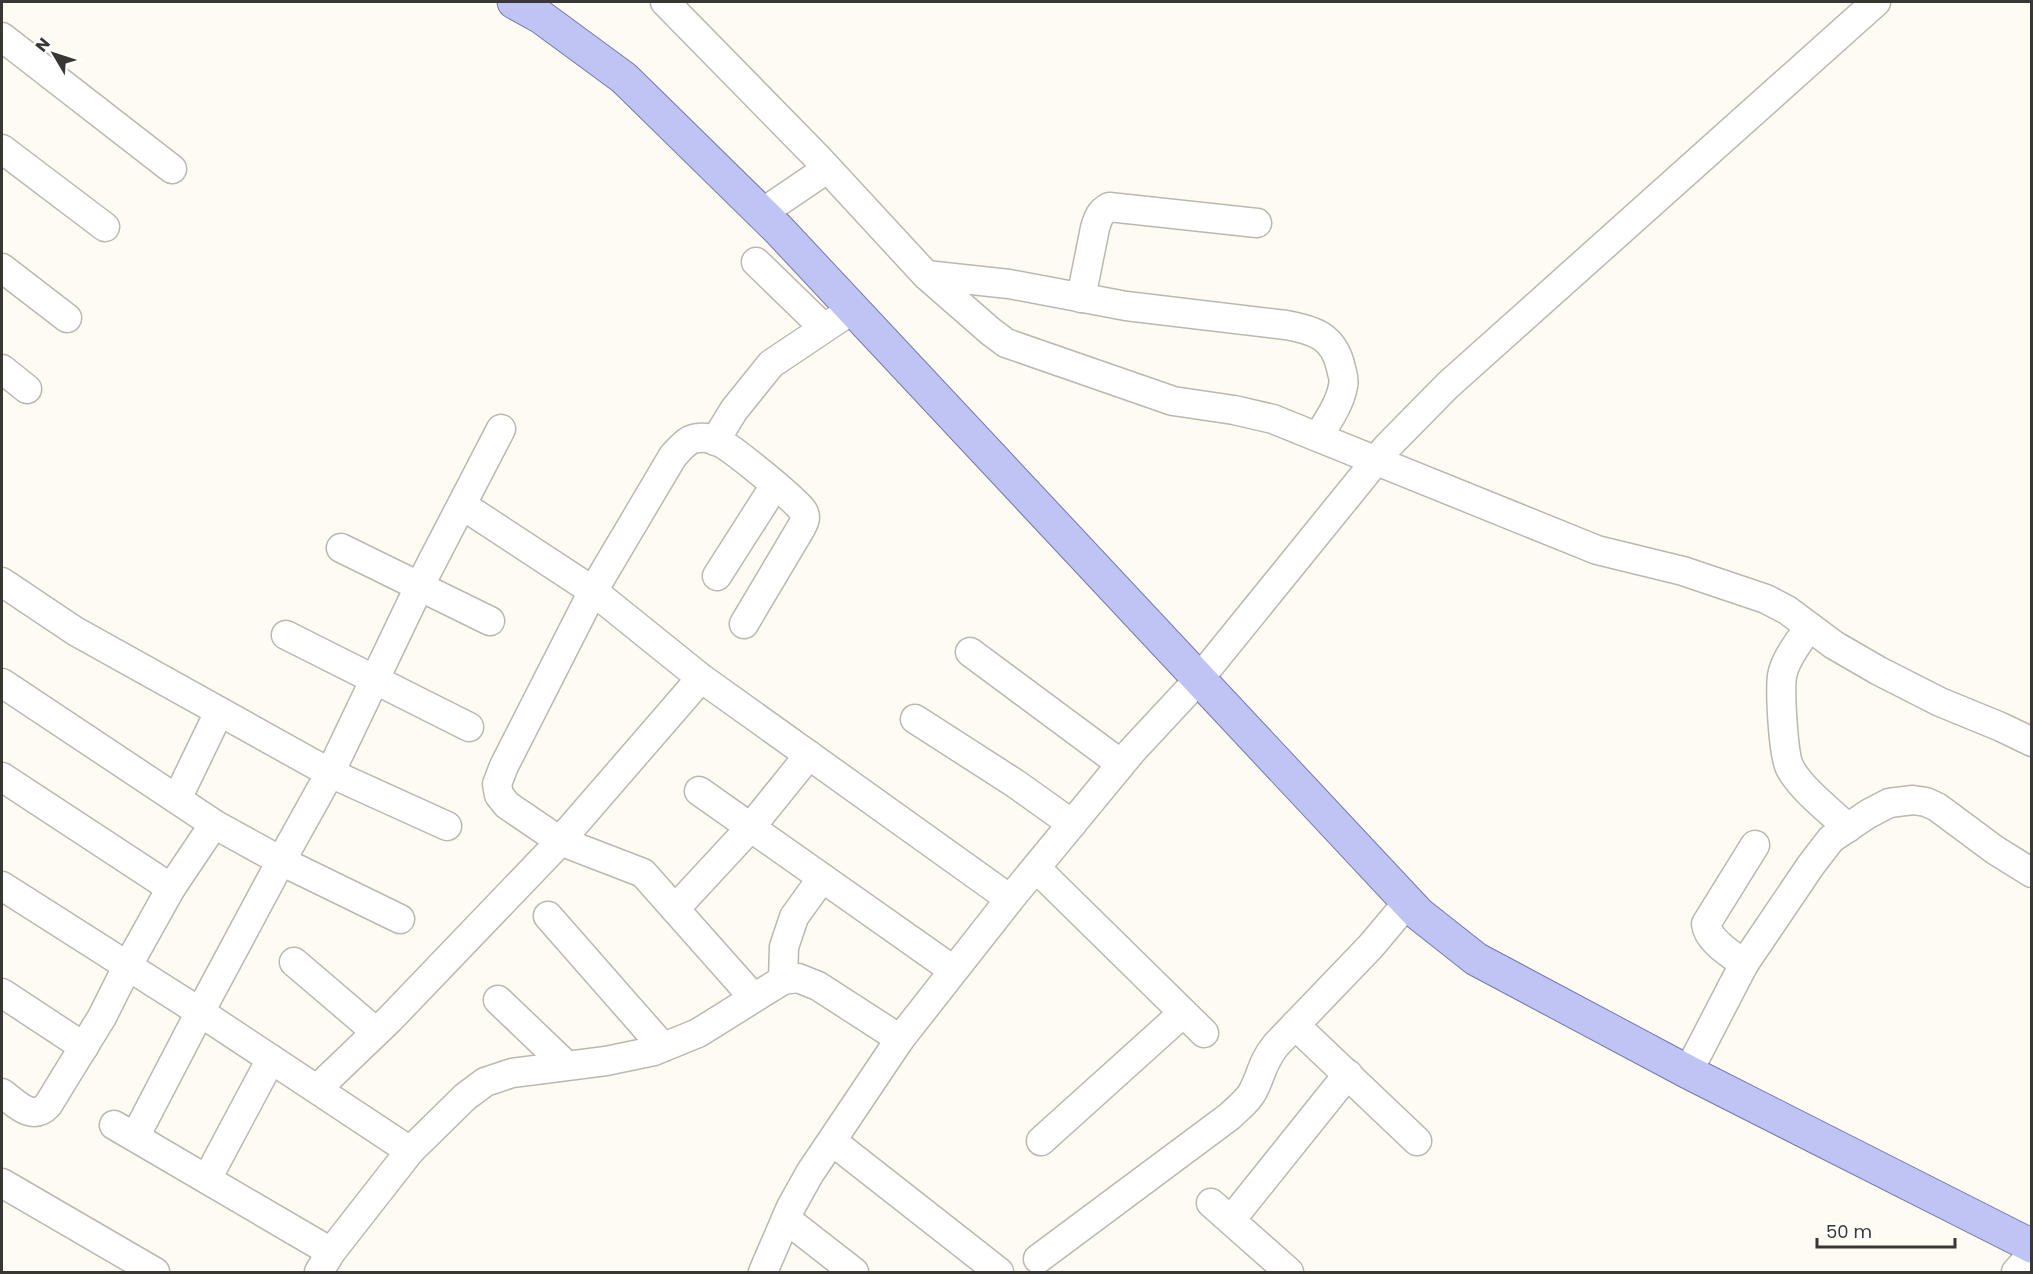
<svg xmlns="http://www.w3.org/2000/svg" width="2033" height="1274" font-family="Poppins,sans-serif">
	<rect width="100%" height="100%" fill="#fefbf3"/>
	<g fill="none" stroke-linecap="round" stroke-linejoin="round">
		<g stroke="#bab8b0" stroke-width="31">
			<g id="minor">
				<path d="M665,2L817,157L926,275L990,331L1006,343L1173,401L1234,410L1273,419L1597,550L1683,571L1766,599L1787,610L1834,645L1879,671L1940,702L2001,727L2032,742"/>
				<path d="M2,37L172,169"/>
				<path d="M2,149L105,227"/>
				<path d="M762,213L818,175"/>
				<path d="M756,262L824,328"/>
				<path d="M2,268L67,318"/>
				<path d="M926,275L1009,284L1126,306L1286,325C1314,330 1334,336 1341,368C1342,374 1345,380 1343,386C1340,404 1327,422 1318,437"/>
				<path d="M1081,298L1095,228C1098,218 1100,212 1109,207L1257,223"/>
				<path d="M2,369L27,389"/>
				<path d="M715,441L734,410L771,364L853,309"/>
				<path d="M462,505L593,591L701,678L1010,899"/>
				<path d="M341,548L490,621"/>
				<path d="M717,576L775,485"/>
				<path d="M2,582L75,631L330,773L447,826"/>
				<path d="M744,624L801,528C804,522 807,518 803,511C797,501 733,449 721,443C714,439 707,437 699,438C687,438 681,448 673,456L593,591L504,766L497,784L499,795L507,805L560,841L643,873L753,997"/>
				<path d="M1809,627C1799,642 1785,659 1782,676C1780,692 1783,755 1790,768C1800,788 1831,812 1848,828"/>
				<path d="M286,635L469,727"/>
				<path d="M970,652L1121,764"/>
				<path d="M2,683L214,824L281,861L200,1012L410,1151L465,1097L485,1082L512,1073L606,1061L654,1051L698,1033L783,980L798,978L818,986L900,1039L1010,899L1132,751L1199,679L1387,447L1448,385L1876,2"/>
				<path d="M915,719L1016,784L1072,824"/>
				<path d="M2,777L171,888"/>
				<path d="M699,791L953,970"/>
				<path d="M177,799L219,712"/>
				<path d="M1036,868L1204,1033"/>
				<path d="M2,886L200,1012L135,1137"/>
				<path d="M675,909L750,828L809,755"/>
				<path d="M548,916L663,1047"/>
				<path d="M400,919L281,861L330,773L419,587L501,429"/>
				<path d="M294,962L376,1032"/>
				<path d="M1744,964C1731,954 1708,941 1706,924L1755,845"/>
				<path d="M783,980L784,947L794,917L822,878"/>
				<path d="M2,993L84,1047"/>
				<path d="M498,1000L566,1065"/>
				<path d="M1295,1025L1417,1141"/>
				<path d="M1688,1072L1744,964L1811,865L1831,839L1868,814L1889,803L1913,800L1926,802L1937,807L1995,850L2032,873"/>
				<path d="M317,1089L390,1019L553,849L701,678"/>
				<path d="M2,1093C17,1104 32,1122 48,1105L102,1017L127,967L171,888L214,824"/>
				<path d="M114,1125L331,1252"/>
				<path d="M832,1141L999,1272"/>
				<path d="M1041,1141L1183,1013"/>
				<path d="M207,1179L271,1059"/>
				<path d="M2,1183L155,1272"/>
				<path d="M1211,1203L1289,1272"/>
				<path d="M786,1219L854,1272"/>
				<path d="M1231,1220L1348,1074"/>
				<path d="M1038,1259L1230,1116C1238,1108 1248,1101 1253,1091C1262,1074 1262,1062 1276,1045L1371,946L1408,902"/>
				<path d="M319,1272L331,1252L410,1151"/>
				<path d="M763,1272L791,1207L810,1173L900,1039"/>
				<path d="M2016,1272L2032,1254"/>
			</g>
		</g>
		<g stroke="#7479ad" stroke-width="35">
			<path id="major" d="M514,2L541,17L624,78L779,230L1419,914L1476,959L1688,1072L2032,1246"/>
		</g>
		<use href="#minor" stroke="#fff" stroke-width="28"/>
		<use href="#major" stroke="#bfc4f5" stroke-width="33"/>
	</g>
	<rect width="2033" height="1274" fill="none" stroke="#383734" stroke-width="6"/>
	<g transform="translate(54 54) rotate(309)" stroke="#ffffff" stroke-width="4.5" paint-order="stroke">
	<path d="M0-4.5L10 22L0 15L-10 22Z" fill="#383734"/>
	<text y="-9" font-size="16" font-weight="bold" text-anchor="middle" fill="#383734">N</text>
	</g>
	<path d="M1817 1238v9h138v-9" fill="none" stroke="#383734" stroke-width="3"/>
	<text x="1826" y="1238" font-size="18" fill="#383734" stroke="#ffffff" stroke-width="4.5" paint-order="stroke">50 m</text>
</svg>
